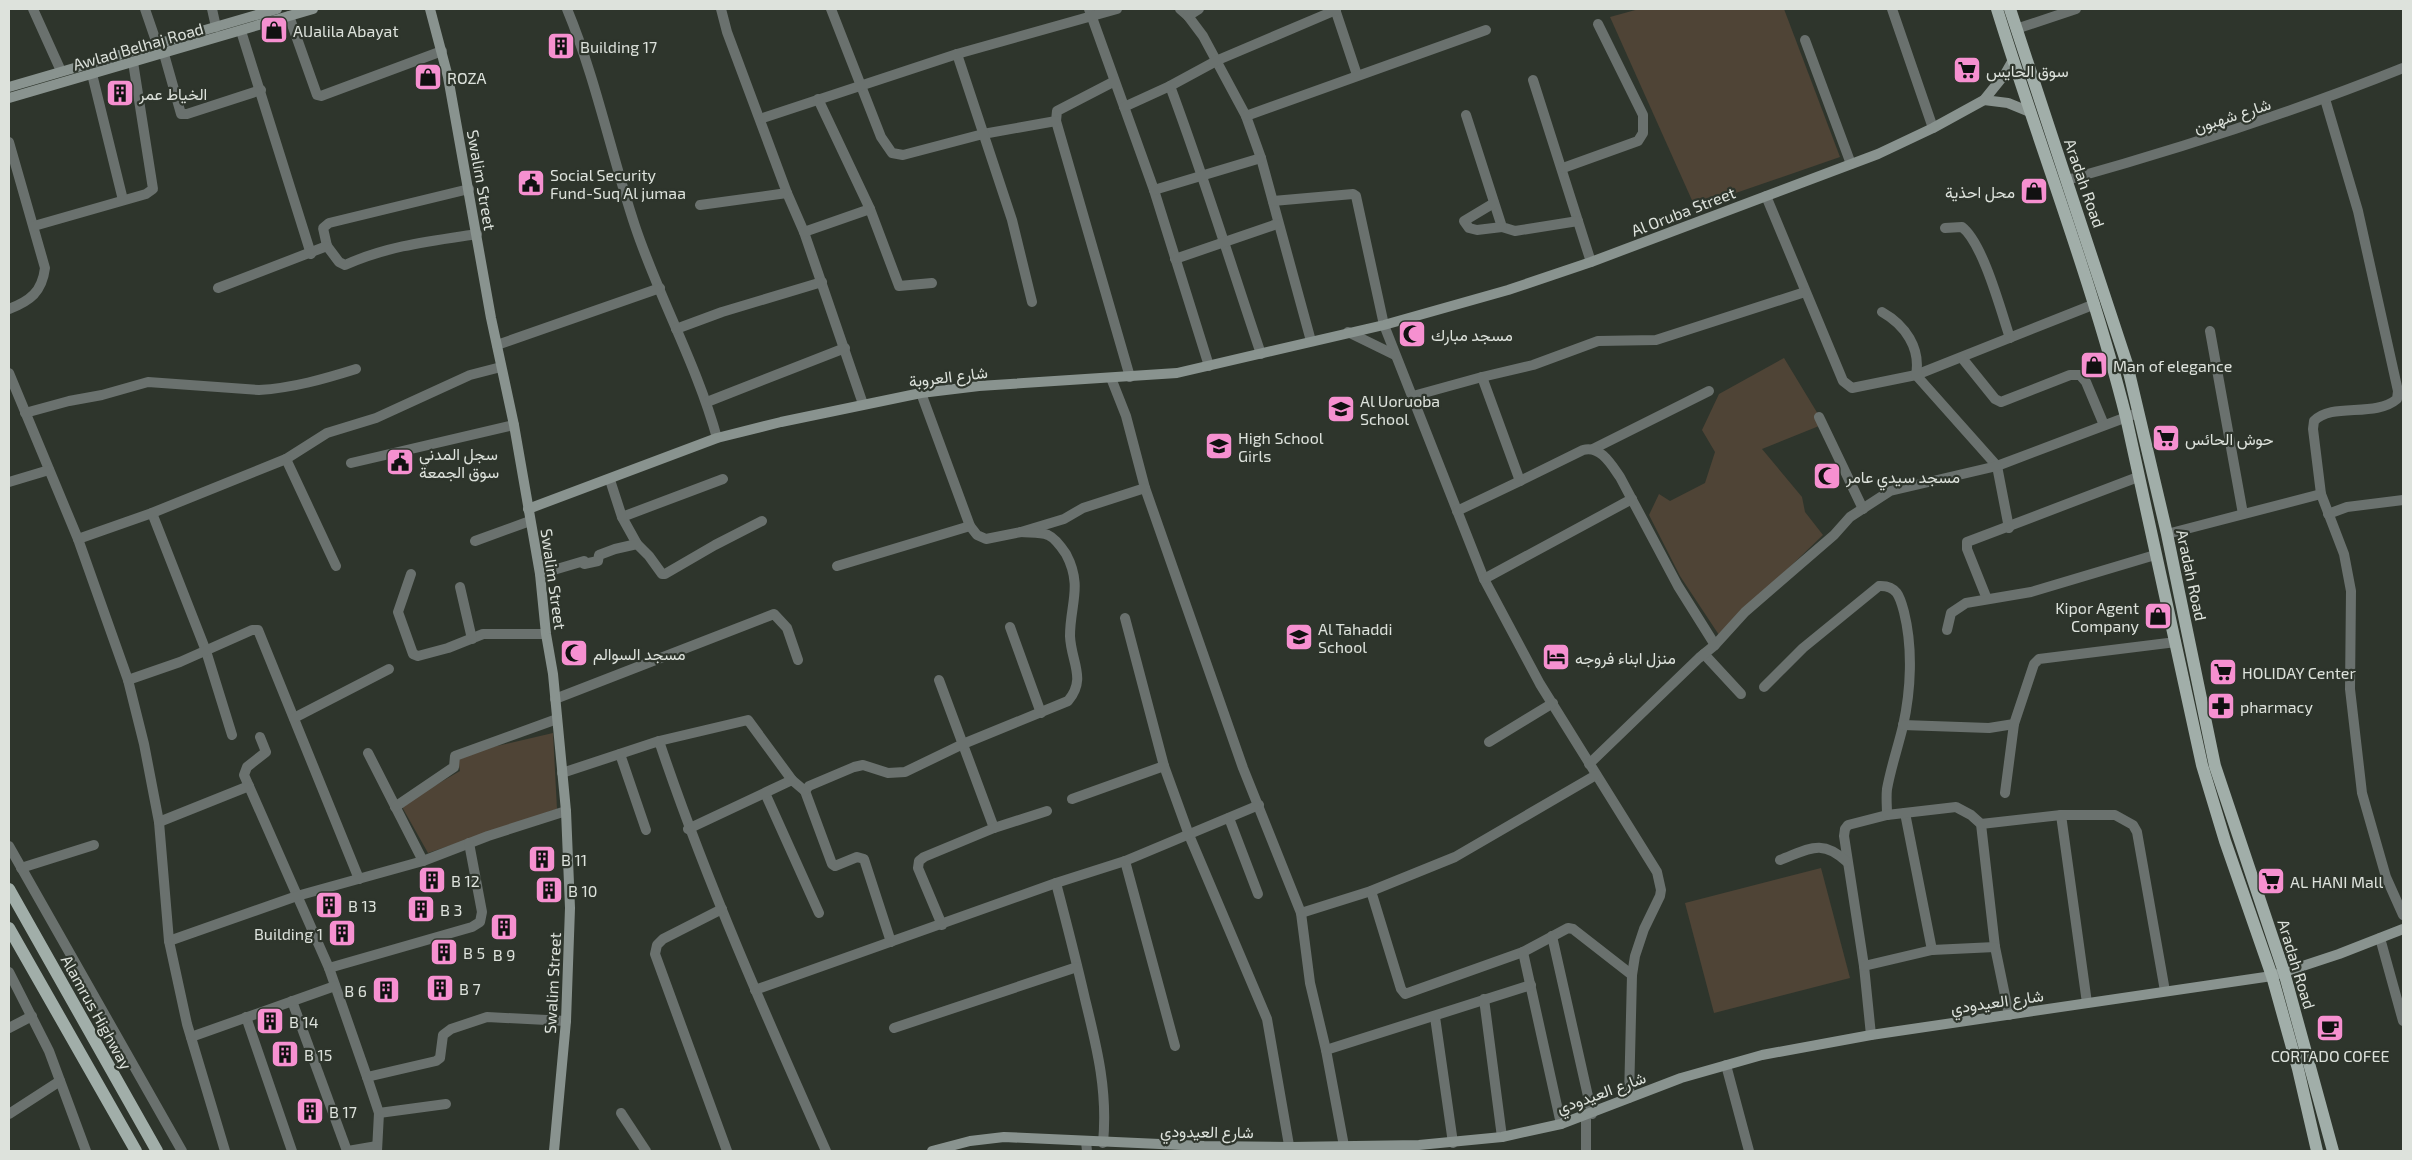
<svg xmlns="http://www.w3.org/2000/svg" width="2412" height="1160" font-family="'Exo 2',Vazirmatn,sans-serif">
	<rect width="100%" height="100%" fill="#2e352c"/>
	<g fill="#4f4436">
		<path d="M1639,9H1784L1840,157L1695,207L1610,17Z"/>
		<path d="M1784,358L1824,424L1762,449L1802,497L1805,512L1823,535L1719,635L1680,576L1649,515L1659,494L1670,501L1705,483L1715,452L1702,430L1719,394Z"/>
		<path d="M553,733L557,809L428,853L401,805L460,771L458,760L484,749Z"/>
		<path d="M1821,868L1850,978L1714,1013L1685,903Z"/>
	</g>
	<g fill="none" stroke-linecap="round" stroke-linejoin="round">
		<g stroke="#6a716e" stroke-width="10">
			<path d="M33,9L61,71"/>
			<path d="M145,9L157,44"/>
			<path d="M212,9L216,27"/>
			<path d="M567,9C596,79 611,154 635,226C659,298 697,365 717,438"/>
			<path d="M721,9L727,32L787,193L804,232L863,404"/>
			<path d="M831,9L881,137L892,153L903,155L983,134L1056,121L1057,111L1113,82"/>
			<path d="M1089,9L1154,190L1209,366"/>
			<path d="M1180,9L1188,16L1203,36L1246,116L1261,158L1311,341"/>
			<path d="M1335,9L1357,75"/>
			<path d="M1892,9L1933,128"/>
			<path d="M289,16L317,95L321,96L442,51"/>
			<path d="M1188,16L1199,9"/>
			<path d="M2016,29L2076,9"/>
			<path d="M241,31L311,254"/>
			<path d="M1805,40L1851,164"/>
			<path d="M164,54L181,114H187L261,90"/>
			<path d="M957,54L1012,220L1032,302"/>
			<path d="M92,74L123,200"/>
			<path d="M1533,80L1591,262"/>
			<path d="M1170,86C1203,174 1231,265 1261,354"/>
			<path d="M2325,99L2358,211L2398,391L2397,399C2375,418 2332,402 2314,421L2313,429L2321,494L2344,554L2351,591L2350,689L2362,793L2386,877L2403,915"/>
			<path d="M1124,107L1170,86L1218,60L1336,10"/>
			<path d="M1466,115L1502,227L1515,231L1578,221"/>
			<path d="M1246,116L1486,30"/>
			<path d="M760,119L957,54L1117,9"/>
			<path d="M1056,121L1130,377"/>
			<path d="M9,142L45,268C42,292 30,301 9,309"/>
			<path d="M1563,168L1638,141L1643,133V115L1598,24"/>
			<path d="M2067,180C2182,148 2293,112 2403,68"/>
			<path d="M1154,190L1261,158"/>
			<path d="M1766,196L1843,381L1852,388L1916,375L2095,304"/>
			<path d="M1273,201L1353,194L1356,196L1384,325L1484,579L1540,684L1657,872L1661,890L1660,896L1644,929L1635,956L1632,975L1629,1098"/>
			<path d="M1494,203L1464,221L1469,228L1477,230L1502,227"/>
			<path d="M700,205L787,193"/>
			<path d="M870,209L899,286L932,283"/>
			<path d="M34,226L146,194L153,189L133,62"/>
			<path d="M1945,228L1962,227C1983,243 2001,311 2010,338"/>
			<path d="M804,232L870,209L818,99"/>
			<path d="M327,246L323,228L329,223L469,189"/>
			<path d="M1175,259L1277,224"/>
			<path d="M218,288L327,246L339,262L345,265C387,246 431,241 477,234"/>
			<path d="M1882,312C1905,325 1921,348 1916,375L1997,466L2009,528"/>
			<path d="M676,329L722,312L822,282"/>
			<path d="M2210,331L2243,514"/>
			<path d="M1348,332L1395,355"/>
			<path d="M497,345L660,288"/>
			<path d="M1962,358L1995,399L2001,402L2070,375H2080L2086,382L2104,425"/>
			<path d="M9,373L78,539L128,680L144,744L159,822L169,941L187,1024L225,1151"/>
			<path d="M1111,378L1126,416L1145,488L1243,768L1301,913L1310,983L1326,1050L1344,1146"/>
			<path d="M921,393L970,526L977,535L986,539L1021,532L1064,519L1083,508L1145,488"/>
			<path d="M1413,396L1482,377"/>
			<path d="M707,402L845,348"/>
			<path d="M25,413L69,401L102,395L148,382L259,390C293,388 324,379 356,369"/>
			<path d="M1819,417L1863,509"/>
			<path d="M1593,449L1709,391"/>
			<path d="M286,459L327,433L376,418L470,375L501,367"/>
			<path d="M351,463L514,425"/>
			<path d="M723,479L622,517L637,544L649,556L662,574H665L715,545L762,521"/>
			<path d="M610,480L622,517"/>
			<path d="M1520,481L1583,450C1600,445 1611,464 1620,477L1678,586L1715,645"/>
			<path d="M9,482L49,470"/>
			<path d="M1457,511L1520,481L1482,377L1533,365L1598,341L1656,340L1805,292"/>
			<path d="M152,513L206,651L232,735"/>
			<path d="M2328,514L2347,507L2403,500"/>
			<path d="M2167,534L2321,494"/>
			<path d="M78,539L152,513L286,459L336,566"/>
			<path d="M475,541L530,521"/>
			<path d="M837,566L970,526"/>
			<path d="M411,574L398,612L413,654L418,656L448,648L483,634H546"/>
			<path d="M540,574L584,561V564L598,561L599,555L615,549L637,544"/>
			<path d="M1484,579L1632,499"/>
			<path d="M460,587L472,639"/>
			<path d="M1987,599L1967,549V542L2138,477"/>
			<path d="M1125,618L1164,766L1189,835L1267,1019L1290,1151"/>
			<path d="M1010,627L1041,713"/>
			<path d="M1947,630L1951,613L1966,603L2031,592L2155,555"/>
			<path d="M1704,654L1741,694"/>
			<path d="M128,680L180,662L252,630H258L359,879"/>
			<path d="M939,680L994,828"/>
			<path d="M1764,687L1803,648L1879,586C1897,585 1900,597 1904,612C1913,648 1911,690 1903,726C1898,747 1891,767 1887,789C1886,797 1887,806 1887,815L1848,825L1845,829L1844,836L1864,966L1871,1035"/>
			<path d="M555,699L774,614L787,628L798,660"/>
			<path d="M294,718L389,669"/>
			<path d="M1903,725L1989,728L2014,724L2034,664L2039,659L2176,642"/>
			<path d="M260,737L266,752L247,767L244,775L329,968L367,1077L379,1113L377,1151"/>
			<path d="M659,741L748,720L792,780"/>
			<path d="M1489,742L1553,703"/>
			<path d="M368,753L423,861"/>
			<path d="M620,754L646,830"/>
			<path d="M1589,764L1699,658L1715,645L1745,612L1834,535L1850,517L1890,491L1997,466L2132,415"/>
			<path d="M562,773L659,741C706,881 766,1016 826,1151"/>
			<path d="M805,791L832,864L835,866L857,857L864,859L891,942"/>
			<path d="M765,793L819,913"/>
			<path d="M2005,793L2014,724"/>
			<path d="M1072,799L1164,766"/>
			<path d="M395,807L454,767L455,756L557,719"/>
			<path d="M1905,813L1932,950"/>
			<path d="M1887,815L1956,807L1971,815L1981,824L1995,947"/>
			<path d="M2061,815L2087,1003"/>
			<path d="M1229,818L1258,894"/>
			<path d="M159,822L249,786"/>
			<path d="M1981,824L2061,815H2115L2133,825L2137,832L2165,991"/>
			<path d="M688,829L792,780L805,791L809,786L854,767L863,765L888,773L905,772L963,744L1068,701C1087,679 1071,662 1070,636C1070,604 1083,586 1066,554C1062,548 1055,538 1048,535C1040,532 1029,533 1021,532"/>
			<path d="M9,846L182,1151"/>
			<path d="M1780,860C1809,849 1822,838 1847,862"/>
			<path d="M1125,861L1175,1046"/>
			<path d="M21,868L94,845"/>
			<path d="M1056,883C1066,921 1076,960 1085,999C1097,1048 1108,1091 1103,1143"/>
			<path d="M1371,891L1401,989L1405,994L1523,952L1568,928L1573,929L1632,975"/>
			<path d="M722,909L663,939L657,945L655,954L727,1151"/>
			<path d="M1301,913L1371,891L1455,857L1596,775"/>
			<path d="M942,925L918,868L919,861L924,857L994,828L1047,811"/>
			<path d="M1552,936L1592,1114"/>
			<path d="M2380,938L2403,1021"/>
			<path d="M169,941L297,896L423,861L488,836L566,811"/>
			<path d="M1523,952L1561,1124"/>
			<path d="M1864,966L1932,950L1995,947L2009,1015"/>
			<path d="M329,968L472,927L480,922L482,912L469,843"/>
			<path d="M9,972L49,1051L86,1151"/>
			<path d="M755,990L1056,883L1125,861L1259,805"/>
			<path d="M1484,999L1502,1137"/>
			<path d="M292,1001L347,1151"/>
			<path d="M246,1017L292,1151"/>
			<path d="M1435,1017L1453,1143"/>
			<path d="M9,1028L32,1016"/>
			<path d="M894,1028L1077,967"/>
			<path d="M191,1037L335,986"/>
			<path d="M1326,1050L1531,985"/>
			<path d="M1726,1065L1749,1151"/>
			<path d="M367,1077L436,1061L440,1058L443,1035L451,1029L487,1017L566,1021"/>
			<path d="M379,1113L446,1104"/>
			<path d="M621,1113L646,1151"/>
			<path d="M9,1114L60,1081"/>
			<path d="M1586,1116V1151"/>
			<path d="M1086,1142L1087,1151"/>
			<path d="M348,1151L377,1146"/>
		</g>
		<g stroke="#89938f" stroke-width="10">
			<path d="M430,9L448,77L491,318L514,425L540,574L546,634L553,674L566,811L570,908L566,1021L554,1151"/>
			<path d="M9,87L277,9"/>
			<path d="M9,98L313,9"/>
			<path d="M1984,100L2008,103L2030,112"/>
			<path d="M528,509L717,438L781,422L921,393L979,386L1177,373L1384,325L1508,290L1591,262L1878,154L1933,128L1984,100L2005,74L2013,60"/>
			<path d="M932,1151L970,1141L1004,1137L1204,1146L1291,1147L1419,1145L1502,1137L1561,1124L1681,1078L1762,1055L1871,1035L2272,976L2339,954L2403,929"/>
		</g>
		<g stroke="#a1aea9" stroke-width="12">
			<path d="M1997,9C2039,145 2091,278 2126,417L2202,765L2225,841L2272,976L2298,1069L2317,1151"/>
			<path d="M2010,9L2127,364L2167,534L2215,766L2284,972L2333,1151"/>
			<path d="M9,889L157,1151"/>
			<path d="M9,928L136,1151"/>
		</g>
	</g>
	<defs>
		<g id="shop-square" transform="scale(1.4375)"><rect x="-9" y="-9" width="18" height="18" rx="4" fill="#f690d0" stroke="#2e352c"/><path d="M-5-2.5h2.3a2.7 3.5 0 0 1 5.4 0H5L5.5 6h-11ZM-1.5-2.5h3a1.5 2.3 0 0 0-3 0Z" fill="#111"/></g>
		<g id="building-square" transform="scale(1.4375)"><rect x="-9" y="-9" width="18" height="18" rx="4" fill="#f690d0" stroke="#2e352c"/><path d="M-4-6H4V6H1V3H-1V6H-4ZM-2.5-4.3h1.7v1.8h-1.7ZM.8-4.3h1.7v1.8H.8ZM-2.5-1h1.7V.8h-1.7ZM.8-1h1.7V.8H.8Z" fill="#111"/></g>
		<g id="supermarket-square" transform="scale(1.4375)"><rect x="-9" y="-9" width="18" height="18" rx="4" fill="#f690d0" stroke="#2e352c"/><path d="M-6-5.5h2.5l.6 2H6L4.5 2H-2.5L-4.4-4H-6ZM-1.5 3.2a1.3 1.3 0 1 0 .1 0ZM3 3.2a1.3 1.3 0 1 0 .1 0Z" fill="#111"/></g>
		<g id="civic-square" transform="scale(1.4375)"><rect x="-9" y="-9" width="18" height="18" rx="4" fill="#f690d0" stroke="#2e352c"/><path d="M-.6-6.5H3V-4.5H.6V-3L4-1V1h2V6H-6V1h2V-1L-.6-3ZM-1.2 2.5V6h2.4V2.5Z" fill="#111"/></g>
		<g id="mosque-square" transform="scale(1.4375)"><rect x="-9" y="-9" width="18" height="18" rx="4" fill="#f690d0" stroke="#2e352c"/><path d="M3.5-4.9A6 6 0 1 0 3.5 4.9A5 5 0 1 1 3.5-4.9Z" fill="#111"/></g>
		<g id="school-square" transform="scale(1.4375)"><rect x="-9" y="-9" width="18" height="18" rx="4" fill="#f690d0" stroke="#2e352c"/><path d="M0-5L7-2L0 1L-7-2ZM-4 1L0 2.5L4 1V4Q0 6-4 4Z" fill="#111"/></g>
		<g id="hotel-square" transform="scale(1.4375)"><rect x="-9" y="-9" width="18" height="18" rx="4" fill="#f690d0" stroke="#2e352c"/><path d="M-6-4.5h1.5V1H6V5H4.5V3h-9V5H-6ZM-4 0a1.8 1.8 0 1 1 3.6 0ZM.5 0V-2.5h3Q6-2.5 6 0Z" fill="#111"/></g>
		<g id="pharmacy-square" transform="scale(1.4375)"><rect x="-9" y="-9" width="18" height="18" rx="4" fill="#f690d0" stroke="#2e352c"/><path d="M-2-6h4v4h4v4h-4v4h-4v-4h-4v-4h4Z" fill="#111"/></g>
		<g id="cafe-square" transform="scale(1.4375)"><rect x="-9" y="-9" width="18" height="18" rx="4" fill="#f690d0" stroke="#2e352c"/><path d="M-5.5-4.5H6V0H3Q3 3.5 0 3.5H-2.5Q-5.5 3.5-5.5 0ZM3-3.2v2h1.7v-2ZM-6 4.5H4V6H-6Z" fill="#111"/></g>
	</defs>
	<g fill-rule="evenodd">
		<use href="#shop-square" x="274" y="30"/>
		<use href="#building-square" x="561" y="46"/>
		<use href="#supermarket-square" x="1967" y="70"/>
		<use href="#shop-square" x="428" y="77"/>
		<use href="#building-square" x="120" y="93"/>
		<use href="#civic-square" x="531" y="183"/>
		<use href="#shop-square" x="2034" y="191"/>
		<use href="#mosque-square" x="1412" y="334"/>
		<use href="#shop-square" x="2094" y="365"/>
		<use href="#school-square" x="1341" y="409"/>
		<use href="#supermarket-square" x="2166" y="438"/>
		<use href="#school-square" x="1219" y="446"/>
		<use href="#civic-square" x="400" y="462"/>
		<use href="#mosque-square" x="1827" y="476"/>
		<use href="#shop-square" x="2158" y="616"/>
		<use href="#school-square" x="1299" y="637"/>
		<use href="#mosque-square" x="574" y="653"/>
		<use href="#hotel-square" x="1556" y="657"/>
		<use href="#supermarket-square" x="2223" y="672"/>
		<use href="#pharmacy-square" x="2221" y="706"/>
		<use href="#building-square" x="542" y="859"/>
		<use href="#building-square" x="432" y="880"/>
		<use href="#supermarket-square" x="2271" y="881"/>
		<use href="#building-square" x="549" y="890"/>
		<use href="#building-square" x="329" y="905"/>
		<use href="#building-square" x="421" y="909"/>
		<use href="#building-square" x="504" y="927"/>
		<use href="#building-square" x="342" y="933"/>
		<use href="#building-square" x="444" y="952"/>
		<use href="#building-square" x="440" y="988"/>
		<use href="#building-square" x="386" y="990"/>
		<use href="#building-square" x="270" y="1021"/>
		<use href="#cafe-square" x="2330" y="1028"/>
		<use href="#building-square" x="285" y="1054"/>
		<use href="#building-square" x="310" y="1111"/>
	</g>
	<g text-anchor="middle" dominant-baseline="central" stroke-width="4.5" stroke-linejoin="round" paint-order="stroke">
		<g font-size="16" fill="#dde2dc" stroke="#2e352c" text-anchor="start">
			<text x="293" y="30">AlJalila Abayat</text>
			<text x="580" y="46">Building 17</text>
			<text x="1986" y="70">سوق الحايس</text>
			<text x="447" y="77">ROZA</text>
			<text x="139" y="93">الخياط عمر</text>
			<text x="550" y="174">Social Security<tspan x="550" dy="18">Fund-Suq Al jumaa</tspan></text>
			<text x="2015" y="191" text-anchor="end">محل احذية</text>
			<text x="1431" y="334">مسجد مبارك</text>
			<text x="2113" y="365">Man of elegance</text>
			<text x="1360" y="400">Al Uoruoba<tspan x="1360" dy="18">School</tspan></text>
			<text x="1238" y="437">High School<tspan x="1238" dy="18">Girls</tspan></text>
			<text x="2185" y="438">حوش الحائس</text>
			<text x="419" y="453">سجل المدني<tspan x="419" dy="18">سوق الجمعة</tspan></text>
			<text x="1846" y="476">مسجد سيدي عامر</text>
			<text x="2139" y="607" text-anchor="end">Kipor Agent<tspan x="2139" dy="18">Company</tspan></text>
			<text x="1318" y="628">Al Tahaddi<tspan x="1318" dy="18">School</tspan></text>
			<text x="593" y="653">مسجد السوالم</text>
			<text x="1575" y="657">منزل ابناء فروجه</text>
			<text x="2242" y="672">HOLIDAY Center</text>
			<text x="2240" y="706">pharmacy</text>
			<text x="561" y="859">B 11</text>
			<text x="451" y="880">B 12</text>
			<text x="2290" y="881">AL HANI Mall</text>
			<text x="568" y="890">B 10</text>
			<text x="348" y="905">B 13</text>
			<text x="440" y="909">B 3</text>
			<text x="323" y="933" text-anchor="end">Building 1</text>
			<text x="463" y="952">B 5</text>
			<text x="504" y="954" text-anchor="middle">B 9</text>
			<text x="459" y="988">B 7</text>
			<text x="367" y="990" text-anchor="end">B 6</text>
			<text x="289" y="1021">B 14</text>
			<text x="304" y="1054">B 15</text>
			<text x="2330" y="1055" text-anchor="middle">CORTADO COFEE</text>
			<text x="329" y="1111">B 17</text>
		</g>
		<g font-size="16" fill="#dde2dc" stroke="#2e352c">
			<text transform="translate(138 46) rotate(-16)">Awlad Belhaj Road</text>
			<text transform="translate(2232 115) rotate(-18)">شارع شهبون</text>
			<text transform="translate(482 180) rotate(80)">Swalim Street</text>
			<text transform="translate(2085 183) rotate(71)">Aradah Road</text>
			<text transform="translate(1683 211) rotate(-21)">Al Oruba Street</text>
			<text transform="translate(948 376) rotate(-7)">شارع العروبة</text>
			<text transform="translate(2192 575) rotate(78)">Aradah Road</text>
			<text transform="translate(554 579) rotate(82)">Swalim Street</text>
			<text transform="translate(2297 964) rotate(73)">Aradah Road</text>
			<text transform="translate(552 983) rotate(-87)">Swalim Street</text>
			<text transform="translate(1997 1001) rotate(-8)">شارع العيدودي</text>
			<text transform="translate(97 1012) rotate(61)">Alamrus Highway</text>
			<text transform="translate(1601 1092) rotate(-20)">شارع العيدودي</text>
			<text transform="translate(1207 1131) rotate(1)">شارع العيدودي</text>
		</g>
	</g>
	<rect width="2412" height="1160" fill="none" stroke="#dde2dc" stroke-width="20"/>
</svg>
